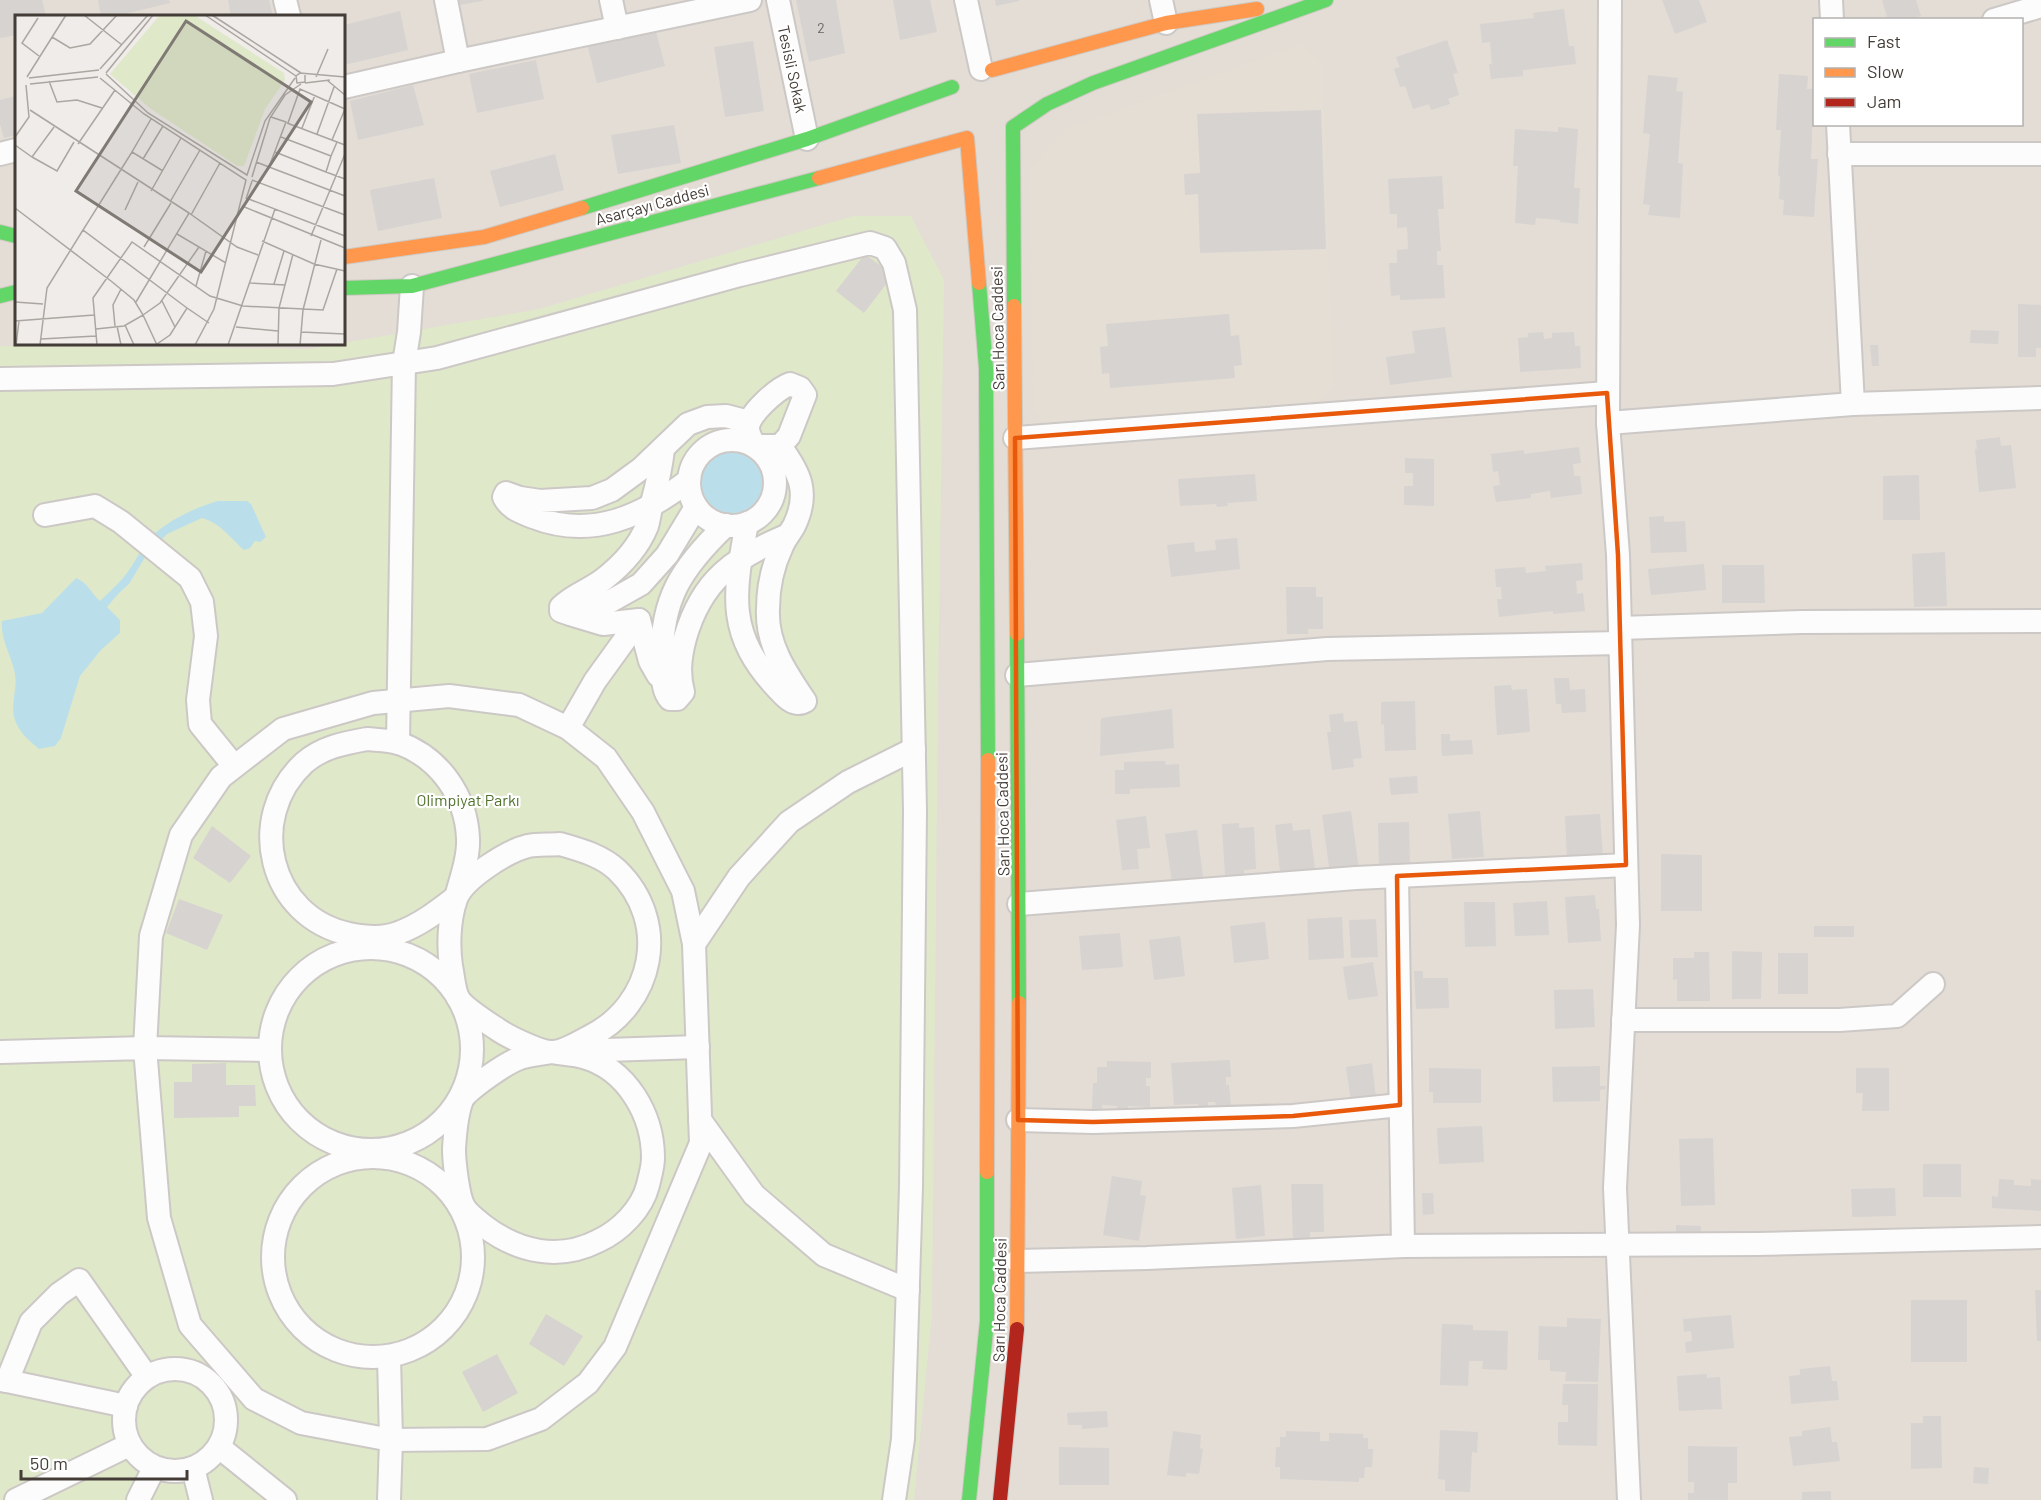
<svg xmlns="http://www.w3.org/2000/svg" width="2041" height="1500" font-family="Barlow,sans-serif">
	<rect width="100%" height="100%" fill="#efece9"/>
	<path fill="#e3ddd6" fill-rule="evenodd" d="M0,0H2041V1500H0ZM16,16H344V344H16ZM1814,20H2022V124H1814Z"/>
	<path fill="#e5ded5" d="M1302,44L1322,62L1333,385L1314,408L1047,428L1033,409L1030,170L1047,148L1066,129Z"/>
	<path fill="#e0e8ca" d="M853,216H911L944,280L938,691L932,1314L914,1500H0V346L309,349L539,309Z"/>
	<g fill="#bbdfea">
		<circle cx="734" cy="481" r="33"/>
		<path d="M218,501H247L251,504L266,537L260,542L255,541L250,548L244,550C230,538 222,524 202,518L167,534L144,559L129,584L119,593L107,607L120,620V633L101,650L80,676L61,738L55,746L39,749C31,742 22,735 17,725C8,707 18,692 15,674C12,657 0,639 2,621L42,613L76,578C89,584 90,592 100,601C110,591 121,582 129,570C137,559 142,546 152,536C169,520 196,507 218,501Z"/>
	</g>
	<g fill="#d7d3d0">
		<path d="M0,0H42L46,16H16V35L0,38Z"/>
		<path d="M98,0H169L170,3L116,16H101Z"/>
		<path d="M228,0H269L273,16H231Z"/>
		<path d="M458,0H483V1L459,5Z"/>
		<path d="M796,0H836L845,53L809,62Z"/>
		<path d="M893,0H930L937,32L900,40Z"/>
		<path d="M995,0H1019V1L996,6Z"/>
		<path d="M1662,0H1699L1707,22L1675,34Z"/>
		<path d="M1882,0H1916L1921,16L1910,20H1888Z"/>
		<path d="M1564,9L1569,46H1574L1576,64L1523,70V76L1491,79L1489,64H1492L1490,42L1482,43L1480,24L1534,18L1533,13Z"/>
		<path d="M400,11L408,50L344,65V25Z"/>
		<path d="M655,28L665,66L597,83L587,44Z"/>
		<path d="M1447,40L1458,73L1453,74L1459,95L1448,99L1450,104L1431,110L1429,104L1413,109L1405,86L1400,87L1394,69L1400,67L1396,57Z"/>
		<path d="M753,41L764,111L725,117L714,47Z"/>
		<path d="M536,60L544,99L477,113L469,74Z"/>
		<path d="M1779,74L1808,76L1807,89H1814L1811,159H1818L1814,217L1783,215L1784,200L1779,199L1780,176H1778L1781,130H1776Z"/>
		<path d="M1648,75L1678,78L1676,91L1683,92L1678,163L1683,164L1680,218L1648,215L1650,205L1643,204L1650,134L1643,133Z"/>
		<path d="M413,85L424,125L358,140L350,101Z"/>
		<path d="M16,96V135L4,138L0,124V100Z"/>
		<path d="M1321,110L1326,249L1200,253L1198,194L1185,195L1184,174L1200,173L1197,114Z"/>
		<path d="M674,125L681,163L618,174L611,135Z"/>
		<path d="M1558,127L1578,129L1574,188H1580L1578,224L1560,222V220L1536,218L1535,225L1515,223L1518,166H1513L1515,129L1558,132Z"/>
		<path d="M555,154L564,190L500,207L490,171Z"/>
		<path d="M1442,176L1444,209H1438L1441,251H1437V265H1443L1445,298L1400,300V295L1391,296L1389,263H1397V250L1408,249L1407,227L1397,228V214H1390L1388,179Z"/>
		<path d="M434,178L442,218L378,231L370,190Z"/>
		<path d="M865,254L893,275L864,313L836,291Z"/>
		<path d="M2018,304L2041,305V348H2036V357H2018Z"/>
		<path d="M1229,314L1231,336L1239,335L1242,365L1234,366L1235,378L1110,388L1109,373L1102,374L1100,347L1108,346L1106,324Z"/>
		<path d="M1445,327L1452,377L1390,385L1386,357L1415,353L1412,331Z"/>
		<path d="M1971,330L1999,331L1998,344L1970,343Z"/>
		<path d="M1543,332L1544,339L1552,338V333L1574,332L1575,346H1580L1581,368L1520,372L1518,338L1528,337V333Z"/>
		<path d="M1870,345H1878L1879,366H1872Z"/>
		<path d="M2000,437L2001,446L2011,445L2016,488L1979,492L1975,449H1977L1976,440Z"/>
		<path d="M1579,447L1581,463L1573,464L1574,476H1580L1582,494L1551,498L1550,491L1531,494V498L1496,502L1493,486L1500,485L1498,471L1493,472L1491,454L1524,450V454Z"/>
		<path d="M1405,458L1434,459V506L1404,505V486H1413V473H1405Z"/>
		<path d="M1255,474L1257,501L1227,503L1228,506L1217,507L1216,504L1180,506L1178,479Z"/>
		<path d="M1919,475L1920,520H1883V476Z"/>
		<path d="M1664,516V522L1685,521L1687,552L1651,553L1649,517Z"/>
		<path d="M1237,538L1240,569L1171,577L1167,545L1194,542L1195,552L1216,550L1215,540Z"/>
		<path d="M1945,552L1947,606L1914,607L1912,554Z"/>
		<path d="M1582,563L1583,580L1576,581L1577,594L1583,593L1585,611L1553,614V611L1499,617L1497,599H1502L1501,587H1496L1495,569L1525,567L1526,573L1546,571L1545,566Z"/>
		<path d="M1704,564L1706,590L1651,595L1648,569Z"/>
		<path d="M1722,565H1764L1765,603H1722Z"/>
		<path d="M1286,587H1316V597H1323V629H1308V634H1287Z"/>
		<path d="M1554,678H1569L1570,690L1585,689L1586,712L1562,713L1561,704H1556Z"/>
		<path d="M1511,685L1512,690L1527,689L1530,732L1497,735L1494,686Z"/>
		<path d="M1415,701L1416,750L1385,751L1384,724L1381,725V702Z"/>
		<path d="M1172,709L1174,748L1100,756L1101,718Z"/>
		<path d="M1343,713L1344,722L1357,721L1362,758L1353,759L1354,767L1332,770L1327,732H1331L1329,715Z"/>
		<path d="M1441,734H1450V741L1472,740L1473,754L1442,756Z"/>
		<path d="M1165,761L1166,765L1179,764L1180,787L1130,789V794H1115V770H1124V762Z"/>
		<path d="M1417,776L1418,793L1391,795L1389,778Z"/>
		<path d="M1351,811L1359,870L1330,874L1322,815Z"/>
		<path d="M1480,811L1484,857L1452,859L1448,814Z"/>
		<path d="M1600,814L1603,858L1567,860L1565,816Z"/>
		<path d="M1146,816L1150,848L1137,849L1139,869L1122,870L1116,820Z"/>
		<path d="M1409,822L1410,865L1379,866L1378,823Z"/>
		<path d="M1239,823V828L1254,827L1256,869L1244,870V875L1225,876L1222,824Z"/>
		<path d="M1292,823L1293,831L1310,829L1315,869L1280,872L1275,825Z"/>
		<path d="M212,826L251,856L230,883L193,858Z"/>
		<path d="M1197,830L1203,877L1172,881L1165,834Z"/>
		<path d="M1661,854L1702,855V911H1661Z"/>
		<path d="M1595,895L1596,909H1599L1601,941L1568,943L1565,897Z"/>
		<path d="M179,899L223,915L207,950L166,933Z"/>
		<path d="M1547,901L1549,935L1515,936L1513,903Z"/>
		<path d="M1464,902H1495L1496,946L1465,947Z"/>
		<path d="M1342,917L1344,958L1309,960L1307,919Z"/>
		<path d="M1376,919L1378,957L1351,958L1349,920Z"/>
		<path d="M1265,922L1269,959L1234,963L1230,926Z"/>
		<rect x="1814" y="926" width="40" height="11"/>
		<path d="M1120,933L1123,967L1082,970L1079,936Z"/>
		<path d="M1180,936L1185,976L1154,980L1149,940Z"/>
		<path d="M1732,951L1762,952L1761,999H1732Z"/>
		<path d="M1694,952H1709L1710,1001H1677V979L1673,980V958H1694Z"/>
		<rect x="1778" y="953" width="30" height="41"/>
		<path d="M1373,962L1378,996L1348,1000L1343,967Z"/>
		<path d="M1414,971H1423V978H1448L1449,1008L1416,1009Z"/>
		<path d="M1593,989L1595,1027L1555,1029L1554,990Z"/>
		<path d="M1230,1060L1231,1077H1226V1085H1229L1231,1105H1216L1215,1102H1208V1108H1198V1104L1174,1105L1171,1063Z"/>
		<path d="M1107,1061L1151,1062V1078H1146V1086H1150V1107L1128,1106L1127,1112L1117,1111V1106L1102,1105V1109H1092L1093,1083H1097V1067H1107Z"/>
		<path d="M226,1063V1085H255L256,1106H239V1117L174,1118V1082H192V1064Z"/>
		<path d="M1372,1063L1376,1098L1351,1102L1346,1067Z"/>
		<path d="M1600,1066V1086H1606V1089L1600,1090V1101L1553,1102L1552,1067Z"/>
		<path d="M1429,1068L1481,1069V1103H1433V1092H1429Z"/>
		<path d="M1856,1068H1889V1111H1862L1863,1093H1856Z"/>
		<path d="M1482,1126L1484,1162L1439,1164L1437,1128Z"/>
		<path d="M1713,1138L1715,1205L1681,1206L1679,1139Z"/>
		<rect x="1923" y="1164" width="38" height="33"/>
		<path d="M1112,1176L1142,1181L1140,1195L1146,1196L1139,1241L1103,1235Z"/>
		<path d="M1999,1179L2014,1180V1185L2031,1186V1179L2041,1180V1211L1992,1208V1196L1998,1197Z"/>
		<path d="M1291,1184H1323L1324,1232H1310V1238H1293Z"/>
		<path d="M1261,1185L1265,1236L1236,1239L1232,1188Z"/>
		<path d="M1895,1188L1896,1216L1852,1217L1851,1189Z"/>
		<path d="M1422,1193H1433L1434,1214L1423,1215Z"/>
		<path d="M1676,1225L1701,1226V1240H1676Z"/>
		<path d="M2035,1290H2041V1341H2037Z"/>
		<rect x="1911" y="1300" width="56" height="62"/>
		<path d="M546,1314L583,1336L564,1366L529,1344Z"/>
		<path d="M1731,1315L1734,1348L1686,1353L1685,1342L1692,1341L1691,1331L1684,1332L1683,1319Z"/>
		<path d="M1567,1318L1601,1319L1598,1382L1565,1381L1566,1372L1550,1371V1360H1538L1539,1326L1567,1327Z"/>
		<path d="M1442,1324L1473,1325V1330L1508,1331L1507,1370L1482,1369L1483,1361H1469L1468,1386L1440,1385Z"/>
		<path d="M497,1354L518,1393L483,1412L462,1372Z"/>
		<path d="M1830,1366L1832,1381H1837L1839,1400L1791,1404L1789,1376L1800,1375V1369Z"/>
		<path d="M1707,1374V1378L1720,1377L1722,1409L1679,1411L1677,1376Z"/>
		<path d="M1563,1384H1598L1597,1446L1558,1445V1422H1568V1405H1562Z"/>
		<path d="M1107,1411L1108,1427L1082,1429V1425H1068L1067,1413Z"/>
		<path d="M1923,1416H1941L1942,1468L1911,1469V1423H1923Z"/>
		<path d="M1830,1427L1832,1442H1837L1840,1461L1793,1466L1789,1437L1802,1436V1431Z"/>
		<path d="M1440,1430L1478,1432L1477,1453L1472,1452L1470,1492L1445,1491V1480L1438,1479Z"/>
		<path d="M1173,1431L1201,1435L1200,1448L1203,1449L1199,1474L1186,1473V1477L1167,1475Z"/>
		<path d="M1286,1431L1320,1432V1441H1329V1433L1363,1434V1438H1368V1449H1373L1372,1467H1365L1364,1478H1359V1482L1280,1479V1467H1275L1276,1447H1280V1437H1286Z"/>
		<path d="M1688,1446L1737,1447V1483H1728V1500H1688V1493H1694V1482H1688Z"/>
		<path d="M1059,1447L1109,1448V1485H1059Z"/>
		<path d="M1974,1467L1989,1468L1988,1484L1973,1483Z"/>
		<path d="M1831,1491V1500H1802V1492Z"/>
	</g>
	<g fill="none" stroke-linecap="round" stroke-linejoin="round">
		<g stroke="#ccc8c5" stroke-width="26">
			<g id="street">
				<path d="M285,0L289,16"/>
				<path d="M446,0L458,61"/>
				<path d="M611,0L617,28"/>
				<path d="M778,0L807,139"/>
				<path d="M966,0L981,69"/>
				<path d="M1161,0L1166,23"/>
				<path d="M1610,0L1608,423L1853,404L2041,398"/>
				<path d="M1831,0L1832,20"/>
				<path d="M1994,20L2041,6"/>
				<path d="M344,87L458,61L750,0"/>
				<path d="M1838,124L1853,404"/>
				<path d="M0,154L16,150"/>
				<path d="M1839,154H2041"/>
				<path d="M0,379L333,374L437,358L740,275L870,243L885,248L894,263L905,310L915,811L911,1187L903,1439L894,1500"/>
				<path d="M790,384L800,388L805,395L789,436L780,446H755C752,441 748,434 748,428C748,414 777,389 790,384Z"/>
				<path d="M1608,423L1618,555L1628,925L1615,1188L1629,1500"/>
				<path d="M1015,438L1607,393"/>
				<circle cx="732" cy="483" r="43"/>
				<path d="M663,449C661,468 657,485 652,503C650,511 649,519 647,526C638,548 622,565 604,579C590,590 573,595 561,607V611L570,614L602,606L641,584L667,555L696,507"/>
				<path d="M689,480C643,516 592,540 533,517C521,512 510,509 504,497L506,493L520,498L540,501L592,498L612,490L642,468L688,424L707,417L726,416L749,422"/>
				<path d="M45,515L95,506L121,522L190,578L202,602L206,636L198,700L200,724L234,766"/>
				<path d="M747,523C734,593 725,634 779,690C786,698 795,707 805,701C786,673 766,644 768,609C768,587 773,565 782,546C785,539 790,533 794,526C810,493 800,473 780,446"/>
				<path d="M726,525C681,568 660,600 662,664C663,676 662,690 670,699H677L683,692C678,673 680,657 685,638C702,579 734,558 788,535"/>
				<path d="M573,615L603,624L639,620L650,661L658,675"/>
				<path d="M1620,628L1801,622L2041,621"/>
				<path d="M1017,675L1327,649L1620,643"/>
				<path d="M568,728L595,681L639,620"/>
				<path d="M367,739C377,740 389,740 399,743C440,758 466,796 468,838C469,857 461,879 456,897C438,911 420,925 398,933C383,939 364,937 349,934C269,917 245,818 304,763C322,747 345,743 367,739Z"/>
				<path d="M398,743L404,363L409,332L412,286"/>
				<path d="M560,844C580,850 601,855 617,870C671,922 654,1005 589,1037C580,1042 561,1053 551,1052C539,1052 507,1036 497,1029C488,1023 463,1007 458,998C454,990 453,975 451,966C448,945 449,919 456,899C463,879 507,851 528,846C538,844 549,845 560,844Z"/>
				<path d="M1019,904L1356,878L1626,865"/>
				<path d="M694,944L739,877L789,822L848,782L914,749"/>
				<circle cx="371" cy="1049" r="101"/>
				<path d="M1623,1020H1839L1897,1016L1933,984"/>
				<path d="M270,1050L145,1048L151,936L181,835L221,777L283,729L373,703L449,696L519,705L568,728L606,758L643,812L683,891L694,944L701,1143L615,1347L588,1383L541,1419L487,1439L391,1440L389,1356"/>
				<path d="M576,1051L698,1047"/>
				<path d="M0,1052L145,1048L159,1218L190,1325L254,1399L301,1423L391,1440L389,1500"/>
				<path d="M552,1052C562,1054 573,1054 583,1057C627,1069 653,1115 653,1158C653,1167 650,1176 648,1185C642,1209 620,1231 598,1241C559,1261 518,1252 484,1226C478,1221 468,1214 464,1207C458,1197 454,1161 454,1149C455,1133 456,1115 462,1100C466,1090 508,1062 520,1058C530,1055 541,1054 552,1052Z"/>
				<path d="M700,1120L754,1195L824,1255L908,1290"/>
				<path d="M1018,1120L1093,1122L1293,1116L1400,1105"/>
				<circle cx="373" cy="1257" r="100"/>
				<path d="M1403,1246L1757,1244L2041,1237"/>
				<path d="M1017,1261L1147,1258L1403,1246L1397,876"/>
				<circle cx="175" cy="1420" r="51"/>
				<path d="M0,1380L7,1381L31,1322L59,1294L79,1280L147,1377"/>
				<path d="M7,1381L126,1406"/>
				<path d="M219,1447L285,1500"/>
				<path d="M193,1468L201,1500"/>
				<path d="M16,1500L129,1445"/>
				<path d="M138,1500L154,1468"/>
			</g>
		</g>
		<g stroke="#cfc9c2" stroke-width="16">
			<g id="fast">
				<path d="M582,208L807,139L952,87"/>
				<path d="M0,232L16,236"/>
				<path d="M979,283L986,368L988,760"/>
				<path d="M344,288L412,286L819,178"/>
				<path d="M0,296L16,292"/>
				<path d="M1014,306L1013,127L1047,104L1093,83L1326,0"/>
				<path d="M1017,634L1019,1003"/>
				<path d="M969,1500L987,1321V1172"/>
			</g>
		</g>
		<g stroke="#cfc9c2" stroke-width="16">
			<g id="slow">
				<path d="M992,70L1166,23L1257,9"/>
				<path d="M819,178L967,138L979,283"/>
				<path d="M344,257L484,237L582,208"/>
				<path d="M1014,306L1017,634"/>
				<path d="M987,1172L988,760"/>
				<path d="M1017,1329L1019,1003"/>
			</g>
		</g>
		<g stroke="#cfc9c2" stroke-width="16">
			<path id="jam" d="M1000,1500L1017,1329"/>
		</g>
		<use href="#street" stroke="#fdfcfc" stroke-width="22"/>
		<use href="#fast" stroke="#63d668" stroke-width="14"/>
		<use href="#slow" stroke="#ff974d" stroke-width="14"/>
		<use href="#jam" stroke="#b3261e" stroke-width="14"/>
	</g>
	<path fill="none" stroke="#e8590c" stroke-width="4.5" stroke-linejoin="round" d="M1607,393L1618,555L1626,865L1397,876L1400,1105L1293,1116L1093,1122L1018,1120L1015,438Z"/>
	<g text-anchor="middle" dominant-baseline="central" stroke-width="4.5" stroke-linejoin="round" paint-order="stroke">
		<g font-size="14" fill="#6a635e">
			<text x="821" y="27">2</text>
		</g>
		<g font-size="16" fill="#443c36" stroke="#fff">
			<text transform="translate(793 69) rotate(78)">Tesisli Sokak</text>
			<text transform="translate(652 204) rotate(-15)">Asarçayı Caddesi</text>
			<text transform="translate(997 328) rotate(-91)">Sarı Hoca Caddesi</text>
			<text transform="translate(1002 814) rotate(-91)">Sarı Hoca Caddesi</text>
			<text transform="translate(999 1300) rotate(-89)">Sarı Hoca Caddesi</text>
		</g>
		<g font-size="16" fill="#51722d" stroke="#fff">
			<text x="468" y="799">Olimpiyat Parkı</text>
		</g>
	</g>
	<g transform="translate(15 15)">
		<rect width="330" height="330" fill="#efece9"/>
		<path d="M145,0H179L269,58L270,65L250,94L229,151H222L136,94L95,59Z" fill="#e0e8ca"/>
		<path fill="none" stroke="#aba6a1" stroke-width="1.5" d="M69,0L107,30M190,0L281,61M197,0L286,58M23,3L7,28L24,41M37,22L55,33L75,29L102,0M85,54L133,0M91,58L138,0M91,59L133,98L232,160L250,106L280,63M290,60V67L282,68L281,61L285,58L330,62M12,62L51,0M301,62L313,34M14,63L84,55M85,63L129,99L231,165L199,294L180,330M34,66L42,87L62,85L87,93M313,66L330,80M290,68L315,65M15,69L83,62M15,95L174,198M136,104L117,137L148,156M272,108L330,130M273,108L285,74L330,94M287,113L300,80M302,119L319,72M0,122L14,102L11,70M266,122L316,141L322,127M317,125L330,94M63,129L100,75M0,130L17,142L39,112M117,137L68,215L172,293M260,137L311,157M316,141L311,157L330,164M17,142L42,156L59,127M128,144L148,111M241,147L330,181M254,152L271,107L256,102M237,162L255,103L270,80L286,69M237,165L330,200M136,176L166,123M231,183L330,221M231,184L237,166M155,187L185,135M227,191L330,233M0,193L96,266L119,285L128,300L145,288L184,232M110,195L123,167M176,200L205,148M162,219L211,248M296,221L330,139M247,226L299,249L330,256M129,232L156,188M235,268L270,270M259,269L269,236M181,271L191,236M147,286L160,312M0,287L28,289M121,287L174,198L222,232L243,240M0,306L79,300M110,310L119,330M100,311L98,290L106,274M102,311L106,330M221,312L263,316M81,314L109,311L128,300L142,330M286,317L330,319M26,324L81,321M142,329L155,320L172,293L194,308M1,330L4,306M25,330L32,273L68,215M82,330L78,283L117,227L195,281L228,291L308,295L322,254M213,330L260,194M263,330L264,293L278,239M285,330L288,295L306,225"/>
		<path fill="#807a75" fill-opacity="0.15" stroke="#807a75" stroke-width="3" d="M171,6L296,87L186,257L61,176Z"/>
		<rect width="330" height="330" fill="none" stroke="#443c36" stroke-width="3"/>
	</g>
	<rect x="1813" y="18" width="210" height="108" fill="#ffffff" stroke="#b4b1af" stroke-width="1.5"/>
	<rect x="1825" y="38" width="30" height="9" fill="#63d668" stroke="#b4b1af" stroke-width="1.5"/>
	<text x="1867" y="48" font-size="18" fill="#443c36">Fast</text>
	<rect x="1825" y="68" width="30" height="9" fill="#ff974d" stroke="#b4b1af" stroke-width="1.5"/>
	<text x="1867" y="78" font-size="18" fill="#443c36">Slow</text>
	<rect x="1825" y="98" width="30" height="9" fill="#b3261e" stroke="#b4b1af" stroke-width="1.5"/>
	<text x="1867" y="108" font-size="18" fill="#443c36">Jam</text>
	<path d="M21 1470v9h166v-9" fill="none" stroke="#443c36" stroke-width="3"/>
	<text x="30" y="1470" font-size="18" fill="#443c36" stroke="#ffffff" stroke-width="4.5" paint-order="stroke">50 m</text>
</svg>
